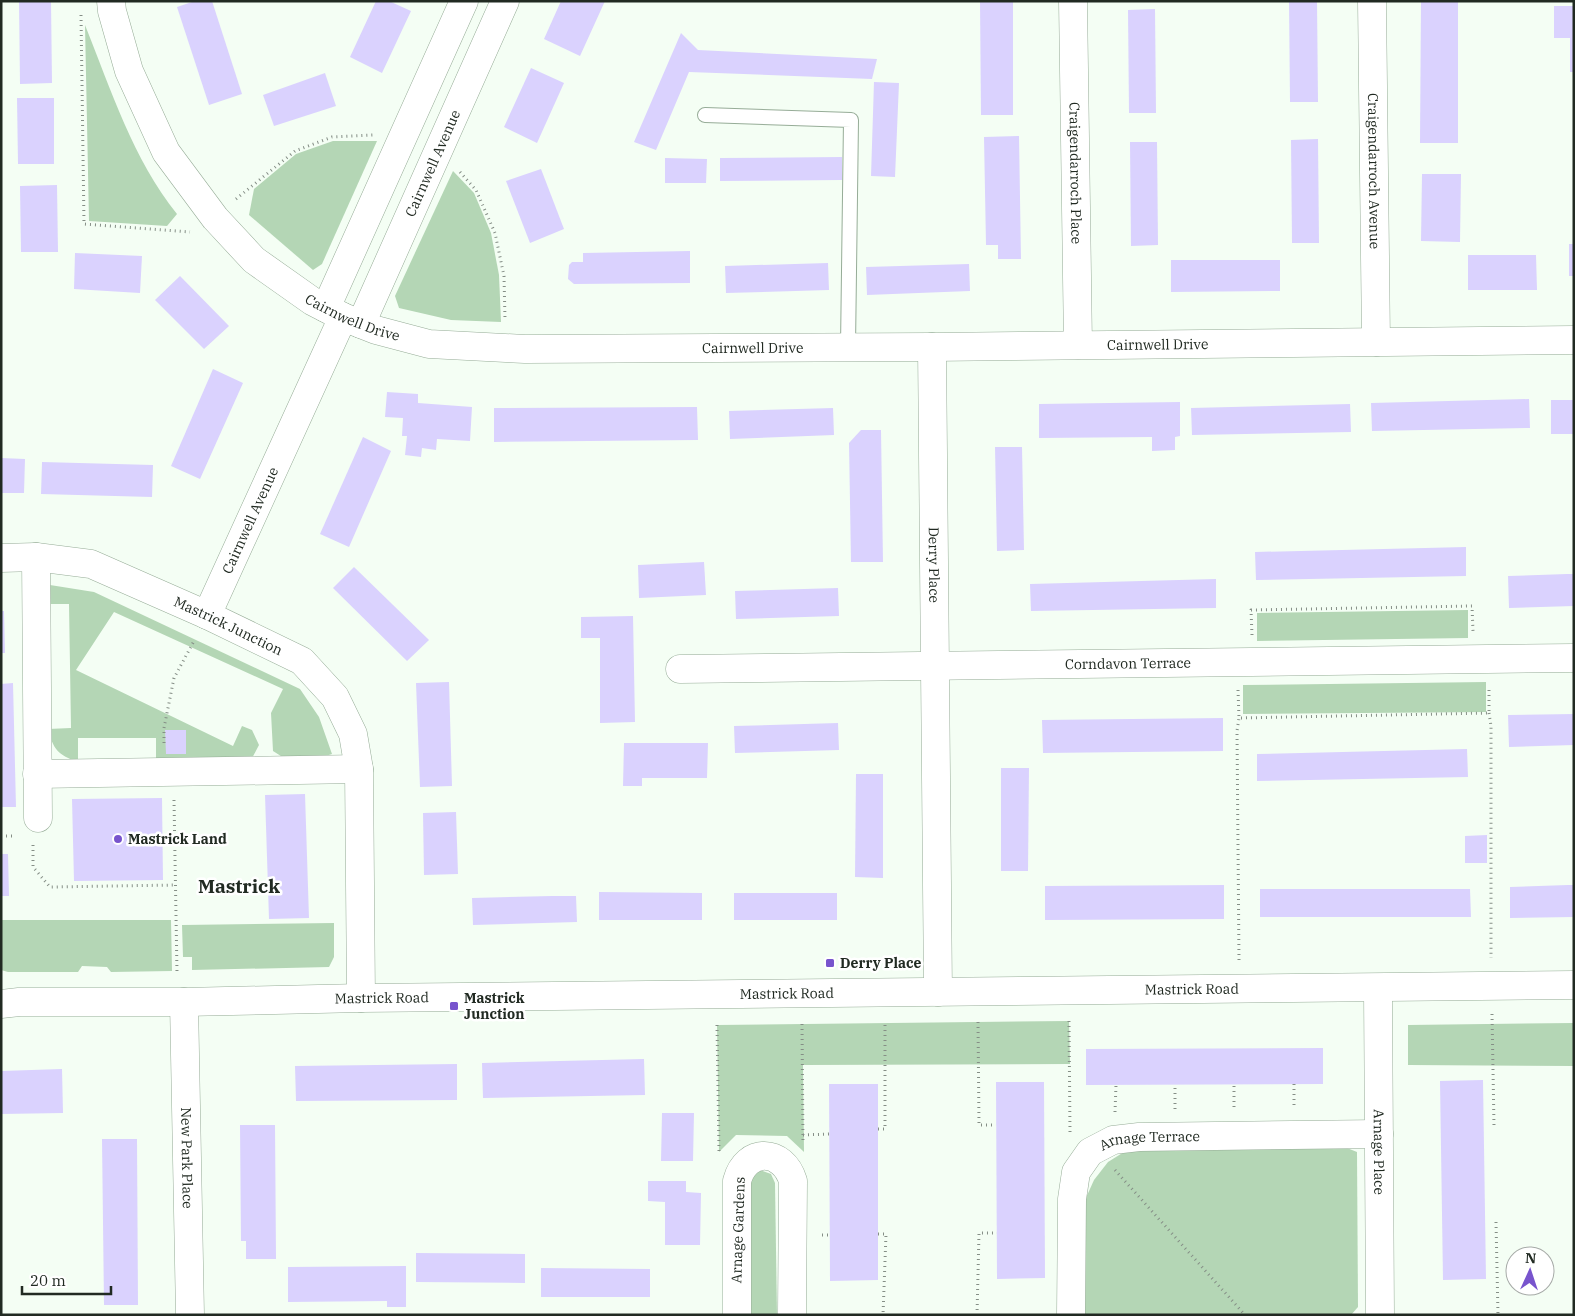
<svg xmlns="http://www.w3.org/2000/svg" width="1575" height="1316" font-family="'IBM Plex Serif',serif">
	<rect width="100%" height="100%" fill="#f4fef4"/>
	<g fill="#b4d6b5">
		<path d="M85,25C111,90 133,159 177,214L167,226L89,221Z"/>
		<path d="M333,141H377L322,264L313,270L249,215L254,189L296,154Z"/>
		<path d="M453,171L474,193L491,233L499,275L501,322L451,320L399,308L395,296Z"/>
		<path d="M50,585L94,592L300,689L319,717L332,754L319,758H284L273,751L271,713L283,689L114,612L76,670L233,746L242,726L252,730L259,745L251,760L156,762V738H78V762C58,755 53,749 48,729L71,728L69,604H47Z"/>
		<path d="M1468,610V638L1257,641V613Z"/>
		<path d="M1486,682V712L1243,714V685Z"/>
		<path d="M1,920H171L172,971L111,972L107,967L82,966L78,972H8L1,970Z"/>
		<path d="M334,923V957L329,967L192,970V957H183L182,925Z"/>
		<path d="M1069,1021L1070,1064L803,1065L804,1152L787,1136L736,1135L719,1152L717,1025Z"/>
		<path d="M1574,1023V1066L1408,1065V1025Z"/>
		<path d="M1347,1148L1357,1152L1358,1307L1351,1315H1085V1200L1094,1180L1108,1162L1124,1152L1143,1149Z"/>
		<path d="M760,1170L771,1174L775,1183L777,1315H747L750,1174Z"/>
	</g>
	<g fill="#dad2fe">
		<path d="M19,1H51L52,83L20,84Z"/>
		<path d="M195,1H212L242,94L209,105L177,7Z"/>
		<path d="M376,1H389L411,11L382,73L350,57Z"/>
		<path d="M561,1H605L580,56L544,39Z"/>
		<path d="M980,1H1013V115H981Z"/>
		<path d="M1289,1H1317L1318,102H1290Z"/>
		<path d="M1421,1H1458V143H1420Z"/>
		<path d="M1554,6H1574V72H1570V38H1554Z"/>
		<path d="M1155,9L1156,113H1129L1128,10Z"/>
		<path d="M681,33L698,50L877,59L872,79L689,72L656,150L634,142Z"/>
		<path d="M531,68L564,83L537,143L504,127Z"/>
		<path d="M325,73L336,106L274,126L263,95Z"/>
		<path d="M874,82L899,83L895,177L871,176Z"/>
		<path d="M17,98H54V164H18Z"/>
		<path d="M1019,136L1021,259H998V245H986L984,137Z"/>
		<path d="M1318,139L1319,243H1292L1291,140Z"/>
		<path d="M1130,142H1157L1158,245L1131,246Z"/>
		<path d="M842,157V180L720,181V158Z"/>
		<path d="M665,158L707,159L706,183H665Z"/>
		<path d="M541,169L564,229L530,243L506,181Z"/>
		<path d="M1422,174H1461L1460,242L1421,241Z"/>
		<path d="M57,185L58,252H21L20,186Z"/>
		<rect x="1569" y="244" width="5" height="32"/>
		<path d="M690,251V283L574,284L568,279L569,265L572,262H583V253Z"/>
		<path d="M75,253L142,256L140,293L74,289Z"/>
		<path d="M1468,255H1536L1537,290H1468Z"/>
		<path d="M1171,260H1280V291L1171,292Z"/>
		<path d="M828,263L829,290L726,293L725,266Z"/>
		<path d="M969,264L970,291L867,295L866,267Z"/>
		<path d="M180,276L229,326L204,349L155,300Z"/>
		<path d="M213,369L243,383L200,479L171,466Z"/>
		<path d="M387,392L418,394V403L472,407L470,441L437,439L436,450L422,448L421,457L405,455L407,436H402L403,418L385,417Z"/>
		<path d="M1529,399L1530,428L1372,431L1371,403Z"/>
		<rect x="1551" y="400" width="23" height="34"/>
		<path d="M1180,402V436L1175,437V450L1152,451V437L1039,438V404Z"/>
		<path d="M1350,404L1351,432L1192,435L1191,408Z"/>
		<path d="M697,407L698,440L494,442V408Z"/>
		<path d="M833,408L834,435L730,439L729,411Z"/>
		<path d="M861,430H881L883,562H851L849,443Z"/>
		<path d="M363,437L391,451L349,547L320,534Z"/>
		<path d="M995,447H1022L1024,550L997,551Z"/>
		<path d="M1,458L25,459L24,493H1Z"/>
		<path d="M42,462L153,465L152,497L41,494Z"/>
		<path d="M1466,547V576L1256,580L1255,552Z"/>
		<path d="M704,562L706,595L639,598L638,565Z"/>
		<path d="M354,567L429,640L407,661L333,588Z"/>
		<path d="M1567,574H1574V606L1509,608L1508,576Z"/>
		<path d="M1216,579V608L1031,611L1030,584Z"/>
		<path d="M838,588L839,616L736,619L735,591Z"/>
		<path d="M1,611H4L5,653H1Z"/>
		<path d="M633,616L635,722L600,723V638H581V617Z"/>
		<path d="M449,682L452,786L420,787L416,683Z"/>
		<path d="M13,683L16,807H1V684Z"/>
		<path d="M1574,714V745L1509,747L1508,715Z"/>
		<path d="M1223,718V751L1043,753L1042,720Z"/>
		<path d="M838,723L839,750L735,753L734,726Z"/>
		<path d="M165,730H186V754H166Z"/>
		<path d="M624,743H708L707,778H642V786H623Z"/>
		<path d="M1467,749L1468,777L1257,781V754Z"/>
		<path d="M1001,768H1029L1028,871H1001Z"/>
		<path d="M856,774H883V878L855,877Z"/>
		<path d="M305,794L309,918L269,919L265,795Z"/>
		<path d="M162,798L163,880L74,881L72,799Z"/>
		<path d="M456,812L458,874L424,875L423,813Z"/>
		<path d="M1487,835V863H1465V836Z"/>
		<path d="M1,854H8L9,896H1Z"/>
		<path d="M1224,885V919L1045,920V886Z"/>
		<path d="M1568,885H1574V917L1510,918V887Z"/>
		<path d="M1260,889H1470L1471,917H1260Z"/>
		<path d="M599,892L702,893V920H599Z"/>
		<rect x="734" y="893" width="103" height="27"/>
		<path d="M552,896H576L577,922L473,925L472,898Z"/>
		<path d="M1323,1048V1084L1086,1085V1049Z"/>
		<path d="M644,1059L645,1095L483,1098L482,1063Z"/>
		<path d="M457,1064V1100L296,1101L295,1066Z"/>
		<path d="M62,1069L63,1113L1,1114V1071Z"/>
		<path d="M1483,1080L1486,1279L1443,1280L1440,1081Z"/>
		<path d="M996,1082H1044L1045,1278L997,1279Z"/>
		<path d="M829,1084H878V1280L830,1281Z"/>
		<path d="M662,1113H694L693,1161H661Z"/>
		<path d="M240,1125H275L276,1259H246V1241H241Z"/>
		<path d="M102,1139H137L138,1305H104Z"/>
		<path d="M648,1181H686V1192L701,1193L700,1245H665V1202L648,1201Z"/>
		<path d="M416,1253L525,1254V1283L416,1282Z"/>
		<path d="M406,1266V1307H387V1301L288,1302V1267Z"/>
		<path d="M541,1268L650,1269V1297H541Z"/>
	</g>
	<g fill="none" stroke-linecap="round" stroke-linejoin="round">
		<g stroke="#96ac97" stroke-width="16">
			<path id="lane" d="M705,115L851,120L848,347"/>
		</g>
		<g stroke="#96ac97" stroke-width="29">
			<g id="street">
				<path id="s1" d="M111,1L112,11L129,71L166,152L215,218L254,260L312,301L343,317L376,330L429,344L525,349L932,347L1574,340"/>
				<path id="s2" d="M1073,1L1078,345"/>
				<path id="s3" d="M1372,1L1376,342"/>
				<path d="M326,308L464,1"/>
				<path id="s4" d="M361,324L505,1"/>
				<path id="s5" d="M932,347L938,992"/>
				<path d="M36,557L38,818"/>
				<path id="s6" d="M1,558L36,557L91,564L207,615L302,661L335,697L353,734L359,769L361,998"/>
				<path id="s7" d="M207,615L343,317"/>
				<path id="s8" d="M680,669L1574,658"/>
				<path d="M37,774L359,769"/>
				<path id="s9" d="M1378,988L1380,1315"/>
				<path id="s10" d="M184,1002L190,1315"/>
				<path id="s11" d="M1,1004L19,1002H184L361,998L1574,985"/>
				<path d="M737,1315V1181C746,1147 783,1148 793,1181L792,1315"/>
				<path id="s12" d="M1071,1315L1072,1199L1076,1172L1090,1152L1113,1140L1139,1137L1379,1134"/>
			</g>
		</g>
		<g stroke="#858e86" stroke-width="3" stroke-dasharray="1 4" stroke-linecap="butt">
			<path d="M81,15L84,224L190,232"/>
			<path d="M460,172L476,190L495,233L504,276L505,319"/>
			<path d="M236,199L295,151L332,137L373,135"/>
			<path d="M1252,635L1251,610L1472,606L1473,631"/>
			<path d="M1238,690L1239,718L1489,713V688"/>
			<path d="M1489,713L1491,726V958"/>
			<path d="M164,743V728L174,678L194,641"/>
			<path d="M174,800L177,973"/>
			<path d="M1,836H14"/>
			<path d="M33,845V867L50,887L176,885"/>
			<path d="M1,911H2"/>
			<path d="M1239,960L1237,731L1239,718"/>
			<path d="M1492,1014L1494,1126"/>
			<path d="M1069,1021L1070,1132"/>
			<path d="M978,1022L979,1125H996"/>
			<path d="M802,1024L803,1144"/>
			<path d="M717,1025L719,1151"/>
			<path d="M1294,1084V1106"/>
			<path d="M1234,1107V1085"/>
			<path d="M1175,1109V1085"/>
			<path d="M1115,1112L1116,1085"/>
			<path d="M878,1129H885V1023"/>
			<path d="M803,1135L829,1134"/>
			<path d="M1115,1170L1245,1315"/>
			<path d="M1496,1222L1498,1315"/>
			<path d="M878,1234H886L883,1315"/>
			<path d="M822,1235H830"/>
			<path d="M977,1315L979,1233H997"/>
		</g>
		<use href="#lane" stroke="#fff" stroke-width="14"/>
		<use href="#street" stroke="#fff" stroke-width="28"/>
	</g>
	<g fill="#7854cd" stroke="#fff" stroke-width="2">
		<circle cx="118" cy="839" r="5"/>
		<rect x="825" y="958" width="10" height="10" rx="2.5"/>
		<rect x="449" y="1001" width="10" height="10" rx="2.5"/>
	</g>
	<g text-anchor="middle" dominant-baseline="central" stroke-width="5" stroke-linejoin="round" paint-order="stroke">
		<g font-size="14" fill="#212a22" stroke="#fff">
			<text stroke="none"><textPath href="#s4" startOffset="176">Cairnwell Avenue</textPath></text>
			<text stroke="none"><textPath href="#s3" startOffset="170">Craigendarroch Avenue</textPath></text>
			<text stroke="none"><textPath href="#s2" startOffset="172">Craigendarroch Place</textPath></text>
			<text stroke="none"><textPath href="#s1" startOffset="416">Cairnwell Drive</textPath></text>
			<text stroke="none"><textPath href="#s1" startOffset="1226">Cairnwell Drive</textPath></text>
			<text stroke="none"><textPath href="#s1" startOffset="821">Cairnwell Drive</textPath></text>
			<text stroke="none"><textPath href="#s7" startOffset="104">Cairnwell Avenue</textPath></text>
			<text stroke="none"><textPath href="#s5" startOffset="218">Derry Place</textPath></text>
			<text stroke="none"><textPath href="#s6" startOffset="241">Mastrick Junction</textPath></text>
			<text stroke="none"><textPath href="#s8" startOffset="448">Corndavon Terrace</textPath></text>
			<text stroke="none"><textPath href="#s11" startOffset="1191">Mastrick Road</textPath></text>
			<text stroke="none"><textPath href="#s11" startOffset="786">Mastrick Road</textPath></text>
			<text stroke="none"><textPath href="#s11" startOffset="381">Mastrick Road</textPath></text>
			<text stroke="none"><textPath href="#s12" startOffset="230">Arnage Terrace</textPath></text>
			<text stroke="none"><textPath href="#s9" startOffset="164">Arnage Place</textPath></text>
			<text stroke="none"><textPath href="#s10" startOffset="156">New Park Place</textPath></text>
			<text transform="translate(738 1230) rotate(-88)">Arnage Gardens</text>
		</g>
		<g font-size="14" font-weight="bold" fill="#212a22" stroke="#fff" text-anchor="start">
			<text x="128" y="839">Mastrick Land</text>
			<text x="840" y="963">Derry Place</text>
			<text x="464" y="998">Mastrick<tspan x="464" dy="16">Junction</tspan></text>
		</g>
		<g font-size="19" font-weight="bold" fill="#212a22" stroke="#fff">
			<text x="239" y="886">Mastrick</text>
		</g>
	</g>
	<rect width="1575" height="1316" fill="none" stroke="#212a22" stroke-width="5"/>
	<g transform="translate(1530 1271) rotate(3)"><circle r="24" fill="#ffffff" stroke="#a6aaa7"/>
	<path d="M0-4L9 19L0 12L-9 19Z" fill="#7854cd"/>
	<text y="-8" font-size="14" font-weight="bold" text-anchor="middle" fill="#212a22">N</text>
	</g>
	<path d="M22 1286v8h89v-8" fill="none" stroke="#212a22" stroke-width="2.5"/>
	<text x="30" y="1286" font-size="15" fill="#212a22" stroke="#ffffff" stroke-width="4" paint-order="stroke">20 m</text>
</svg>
